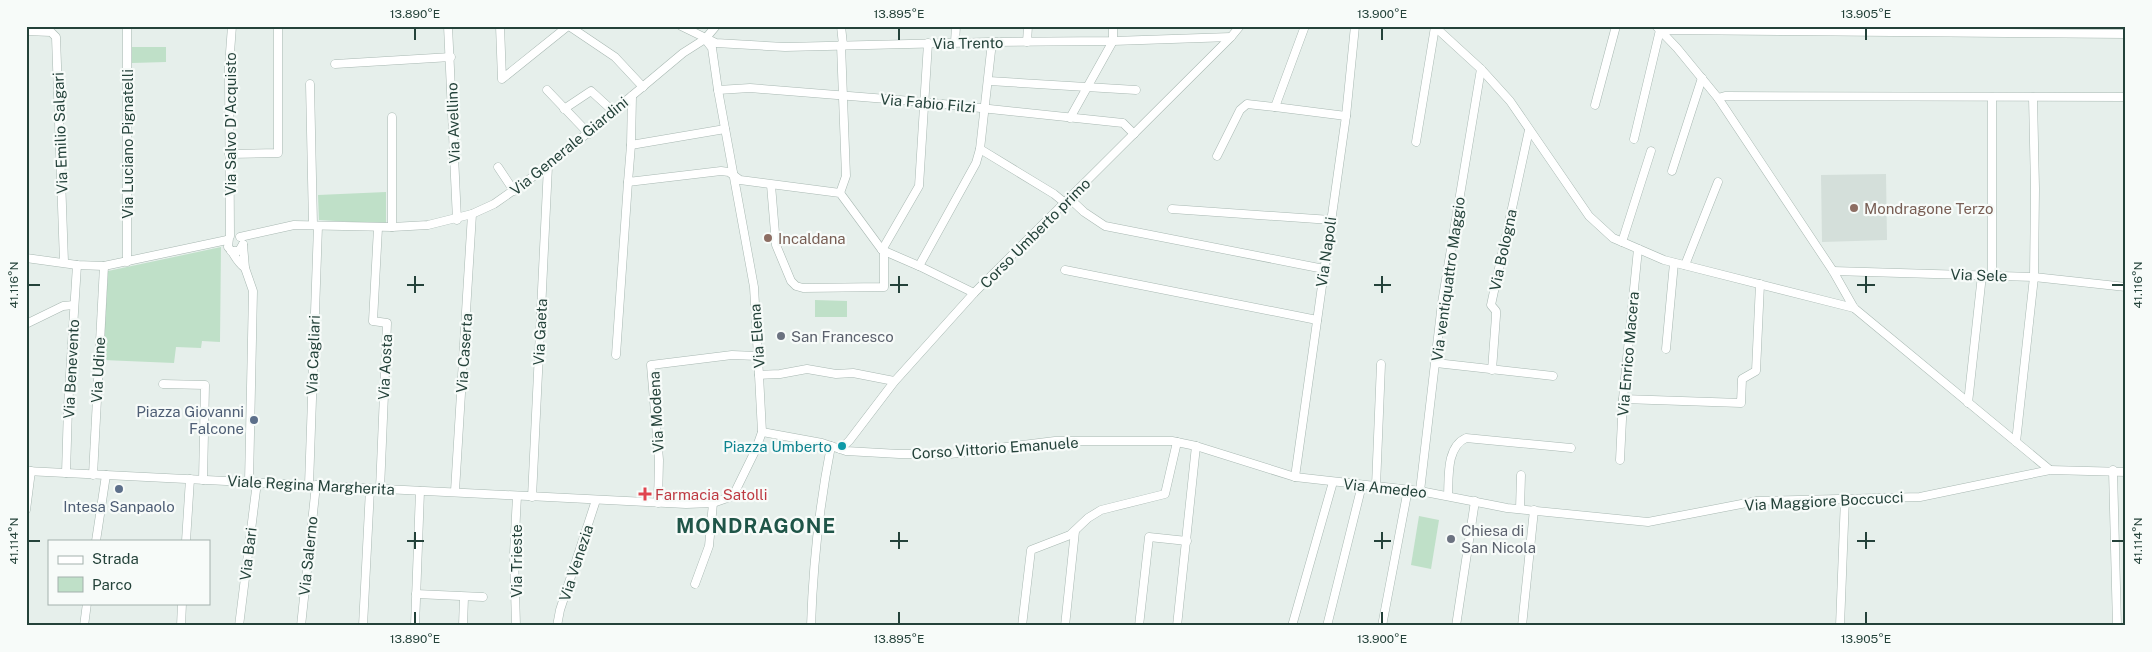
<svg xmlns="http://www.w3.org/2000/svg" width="2152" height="652" font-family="'Public Sans',sans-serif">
	<rect width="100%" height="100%" fill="#e6efeb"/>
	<path fill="#d4dfda" d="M1886,174L1887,240L1822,242L1821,175Z"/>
	<g fill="#bfe0c8">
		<path d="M132,47H166V62L132,63Z"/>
		<path d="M386,192V224L319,220L318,195Z"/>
		<path d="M221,247L220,342L202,341L201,348L176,347L174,363L103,360L108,271Z"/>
		<path d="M815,300L847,301V317H815Z"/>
		<path d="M1419,516L1439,520L1431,569L1411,565Z"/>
	</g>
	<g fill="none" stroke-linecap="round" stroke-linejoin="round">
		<g stroke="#a8b8b2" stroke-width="9">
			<g id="minor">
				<path d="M448,26L457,220"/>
				<path d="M500,26L502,79L568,26"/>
				<path d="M569,26L615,57L643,87"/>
				<path d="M681,26L716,43L785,47L992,42L1113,41L1231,37"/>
				<path d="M841,26L843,45"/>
				<path d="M1305,26L1275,107L1346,116"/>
				<path d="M1434,26L1481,69L1510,101L1589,216L1613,238L1664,260L1854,308"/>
				<path d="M1656,26L1677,48L1718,98L1833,271L1854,308L2050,470"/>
				<path d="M26,31L51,32L56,37L64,262"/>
				<path d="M955,42L956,26"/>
				<path d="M1027,42L1028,26"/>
				<path d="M335,64L451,57"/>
				<path d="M989,81L1136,90"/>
				<path d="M310,84L313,225"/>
				<path d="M547,90L589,134"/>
				<path d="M718,90L750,88L924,102L1123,123L1134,134"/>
				<path d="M632,96L631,145L628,182L721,171L729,172L740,180L840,193L882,250L919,266"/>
				<path d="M1718,98L1725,96L2126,97"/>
				<path d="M1595,105L1616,26"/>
				<path d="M564,109L591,91L614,112"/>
				<path d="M1070,118L1113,41V26"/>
				<path d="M1634,139L1660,30L2126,34"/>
				<path d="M1416,142L1435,27"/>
				<path d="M631,145L725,129"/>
				<path d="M980,149L1054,194L1065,203"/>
				<path d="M229,154L278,153V26"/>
				<path d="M1217,156L1240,110L1247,104L1275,107"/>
				<path d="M498,167L514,191"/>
				<path d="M1672,171L1702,78"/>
				<path d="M771,185L776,245L791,281L796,286L803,288L884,287V251"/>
				<path d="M840,193L846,176L841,45"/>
				<path d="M1069,198L1084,212L1105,226L1324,269"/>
				<path d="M1172,209L1331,220"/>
				<path d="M392,227V117"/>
				<path d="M378,228L373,321L387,323L380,489"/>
				<path d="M230,236L229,66L232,26"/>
				<path d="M240,237L294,225L392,227L428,225L472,214L494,204L548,166L683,53L705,39L716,26"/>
				<path d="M229,238L228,247C235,254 235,260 245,268"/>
				<path d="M1622,242L1651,151"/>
				<path d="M243,245L245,268L253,291L249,482"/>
				<path d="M882,250L919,186L928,43"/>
				<path d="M231,251H239L243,244"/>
				<path d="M26,258L77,265L104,266L227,240"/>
				<path d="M127,262V26"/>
				<path d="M1685,265L1718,182"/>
				<path d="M1065,270L1317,320"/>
				<path d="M1833,271L2034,277L2126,287"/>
				<path d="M1992,275V97"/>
				<path d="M974,293L919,266L976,163L980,149L992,42"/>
				<path d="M26,324L63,306L74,305"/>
				<path d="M1666,349L1674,263"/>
				<path d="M616,355L628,182"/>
				<path d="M1436,363L1553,376"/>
				<path d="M1492,370L1496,316V311L1491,305L1529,130"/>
				<path d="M759,375L780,374L807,369L836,374L853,373L894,381"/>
				<path d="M163,384L205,385L203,480"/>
				<path d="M1623,399L1741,403L1742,379L1756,371L1760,284"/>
				<path d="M1968,403L1982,275"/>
				<path d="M762,432L822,443L846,451L899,454H950L1055,441H1172L1196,446L1295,477L1420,491L1507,508L1648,522L1757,501L1920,497L2050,470L2126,472"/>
				<path d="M2016,442L2034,277L2035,189L2033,97"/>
				<path d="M840,449L849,441L894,382L974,293L1231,37L1240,26"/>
				<path d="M1620,460L1623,399L1638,249"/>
				<path d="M2113,470L2117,626"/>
				<path d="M26,471L686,504L713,503L733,496L756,449L762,432L759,375L754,287L718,90L712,48L705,39"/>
				<path d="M66,473L68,407L77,265"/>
				<path d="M93,475L104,266"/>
				<path d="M1295,477L1346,116L1355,26"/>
				<path d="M309,485L318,226"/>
				<path d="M1376,486L1381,364"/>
				<path d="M455,491L472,214"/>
				<path d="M1420,491L1442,303L1481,69"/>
				<path d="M1448,496C1449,477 1446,447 1466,438L1571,448"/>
				<path d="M532,497L548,166"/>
				<path d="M658,503L659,460L651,365L732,355L757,356"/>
				<path d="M1520,509L1521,475"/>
				<path d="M26,510L31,471"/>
				<path d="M96,541L106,475"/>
				<path d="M186,541L190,479"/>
				<path d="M695,584L709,546L713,503"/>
				<path d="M416,594L483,597"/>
				<path d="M84,626L87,603"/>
				<path d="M181,626L182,603"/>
				<path d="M239,626L257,482"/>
				<path d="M301,626L316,485"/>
				<path d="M363,626L370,489"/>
				<path d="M415,626L420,491"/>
				<path d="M463,626L464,597"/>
				<path d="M516,626L514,554L517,496"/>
				<path d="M557,626L560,610L596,500"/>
				<path d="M811,626C813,563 819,507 831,446"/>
				<path d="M1022,626L1031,550L1070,535L1088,518L1101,510L1165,494L1177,442"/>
				<path d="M1065,626L1075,531"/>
				<path d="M1139,626L1149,537L1187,541"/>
				<path d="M1177,626L1196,446"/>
				<path d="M1292,626L1333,482"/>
				<path d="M1327,626L1362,485"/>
				<path d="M1382,626L1408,489"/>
				<path d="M1456,626L1475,501"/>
				<path d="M1522,626L1534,510"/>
				<path d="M1840,626L1845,498"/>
			</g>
		</g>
		<use href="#minor" stroke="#fff" stroke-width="8"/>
	</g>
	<path fill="none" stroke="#24423a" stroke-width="2" d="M415,28V40M899,28V40M1382,28V40M1866,28V40M415,276V293M899,276V293M1382,276V293M1866,276V293M28,285H40M407,285H424M890,285H908M1374,285H1391M1857,285H1875M2112,285H2124M415,532V549M899,532V549M1382,532V549M1866,532V549M28,541H40M407,541H424M890,541H908M1374,541H1391M1857,541H1875M2112,541H2124M415,612V624M899,612V624M1382,612V624M1866,612V624"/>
	<g fill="#8d6e63" stroke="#f7fbf9" stroke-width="2">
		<circle cx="1854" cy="208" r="5"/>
		<circle cx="768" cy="238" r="5"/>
	</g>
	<g fill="#6b7280" stroke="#f7fbf9" stroke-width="2">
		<circle cx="781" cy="336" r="5"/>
		<circle cx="1451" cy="539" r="5"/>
	</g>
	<g fill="#5c6f8a" stroke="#f7fbf9" stroke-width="2">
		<circle cx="254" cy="420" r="5"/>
		<circle cx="119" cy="489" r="5"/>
	</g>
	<circle fill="#0f9aa8" stroke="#f7fbf9" stroke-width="2" cx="842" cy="446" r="5"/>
	<path fill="#e0444e" stroke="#f7fbf9" stroke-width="2" d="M642.5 486.5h5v5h5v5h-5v5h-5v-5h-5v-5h5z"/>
	<g text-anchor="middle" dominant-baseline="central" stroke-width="4.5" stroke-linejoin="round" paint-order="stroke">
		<g font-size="15" fill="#24423a" stroke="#f7fbf9">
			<text transform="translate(968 43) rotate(-1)">Via Trento</text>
			<text transform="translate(928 103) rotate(5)">Via Fabio Filzi</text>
			<text transform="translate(453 123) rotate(-92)">Via Avellino</text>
			<text transform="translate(230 124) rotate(-90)">Via Salvo D'Acquisto</text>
			<text transform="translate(60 133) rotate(-92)">Via Emilio Salgari</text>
			<text transform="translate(127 144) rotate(-90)">Via Luciano Pignatelli</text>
			<text transform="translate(569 146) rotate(-39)">Via Generale Giardini</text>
			<text transform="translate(1035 233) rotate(-45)">Corso Umberto primo</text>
			<text transform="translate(1503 250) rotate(-78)">Via Bologna</text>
			<text transform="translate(1326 252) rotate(-82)">Via Napoli</text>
			<text transform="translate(1979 275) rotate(2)">Via Sele</text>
			<text transform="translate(1448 279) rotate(-82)">Via ventiquattro Maggio</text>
			<text transform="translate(540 332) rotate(-87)">Via Gaeta</text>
			<text transform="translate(757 336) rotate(-94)">Via Elena</text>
			<text transform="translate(464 353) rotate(-86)">Via Caserta</text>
			<text transform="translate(1628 354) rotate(-85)">Via Enrico Macera</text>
			<text transform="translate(313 355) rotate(-88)">Via Cagliari</text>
			<text transform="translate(385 367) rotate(-87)">Via Aosta</text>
			<text transform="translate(71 369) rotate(-87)">Via Benevento</text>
			<text transform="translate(98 370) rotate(-87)">Via Udine</text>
			<text transform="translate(656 412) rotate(-93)">Via Modena</text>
			<text transform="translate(995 448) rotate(-4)">Corso Vittorio Emanuele</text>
			<text transform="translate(311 485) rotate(3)">Viale Regina Margherita</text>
			<text transform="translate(1385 488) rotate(6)">Via Amedeo</text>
			<text transform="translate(1824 501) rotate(-3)">Via Maggiore Boccucci</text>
			<text transform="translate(248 554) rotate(-83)">Via Bari</text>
			<text transform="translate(308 556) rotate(-84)">Via Salerno</text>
			<text transform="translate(516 561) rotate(-90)">Via Trieste</text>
			<text transform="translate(576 563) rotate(-72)">Via Venezia</text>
		</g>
		<g font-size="15" fill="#785e54" stroke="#f7fbf9" text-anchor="start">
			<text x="1864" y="208">Mondragone Terzo</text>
			<text x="778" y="238">Incaldana</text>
		</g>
		<g font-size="15" fill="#5b616d" stroke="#f7fbf9" text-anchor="start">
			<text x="791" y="336">San Francesco</text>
			<text x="1461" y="530">Chiesa di<tspan x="1461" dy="17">San Nicola</tspan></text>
		</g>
		<g font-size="15" fill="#4e5e75" stroke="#f7fbf9" text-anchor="end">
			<text x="244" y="411">Piazza Giovanni<tspan x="244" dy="17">Falcone</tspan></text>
			<text x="119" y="506" text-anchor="middle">Intesa Sanpaolo</text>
		</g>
		<g font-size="15" fill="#0d838f" stroke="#f7fbf9" text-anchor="end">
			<text x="832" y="446">Piazza Umberto</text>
		</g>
		<g font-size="15" fill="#be3a42" stroke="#f7fbf9" text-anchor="start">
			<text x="655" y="494">Farmacia Satolli</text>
		</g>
		<g font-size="20" font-weight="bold" letter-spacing="1" fill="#1f5548" stroke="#f7fbf9">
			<text x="756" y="526">MONDRAGONE</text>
		</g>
	</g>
	<rect width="2152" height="652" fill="none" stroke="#f7fbf9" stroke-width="55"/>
	<rect x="48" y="540" width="162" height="65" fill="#f7fbf9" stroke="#a3b1ad"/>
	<rect x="58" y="556" width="25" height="8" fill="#ffffff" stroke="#a3b1ad"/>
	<text x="92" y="564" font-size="15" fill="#24423a">Strada</text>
	<rect x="58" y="577" width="25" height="15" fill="#bfe0c8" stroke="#a3b1ad"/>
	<text x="92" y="590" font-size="15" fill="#24423a">Parco</text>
	<rect x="28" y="28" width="2096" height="596" fill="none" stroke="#24423a" stroke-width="2"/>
	<g font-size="12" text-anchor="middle" fill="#24423a">
		<text x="415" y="18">13.890°E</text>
		<text x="899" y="18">13.895°E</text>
		<text x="1382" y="18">13.900°E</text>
		<text x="1866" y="18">13.905°E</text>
		<text transform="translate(14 285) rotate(-90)" y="4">41.116°N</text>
		<text transform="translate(2138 285) rotate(-90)" y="4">41.116°N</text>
		<text transform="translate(14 541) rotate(-90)" y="4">41.114°N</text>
		<text transform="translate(2138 541) rotate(-90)" y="4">41.114°N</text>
		<text x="415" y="643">13.890°E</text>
		<text x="899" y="643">13.895°E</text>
		<text x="1382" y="643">13.900°E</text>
		<text x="1866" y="643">13.905°E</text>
	</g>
</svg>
